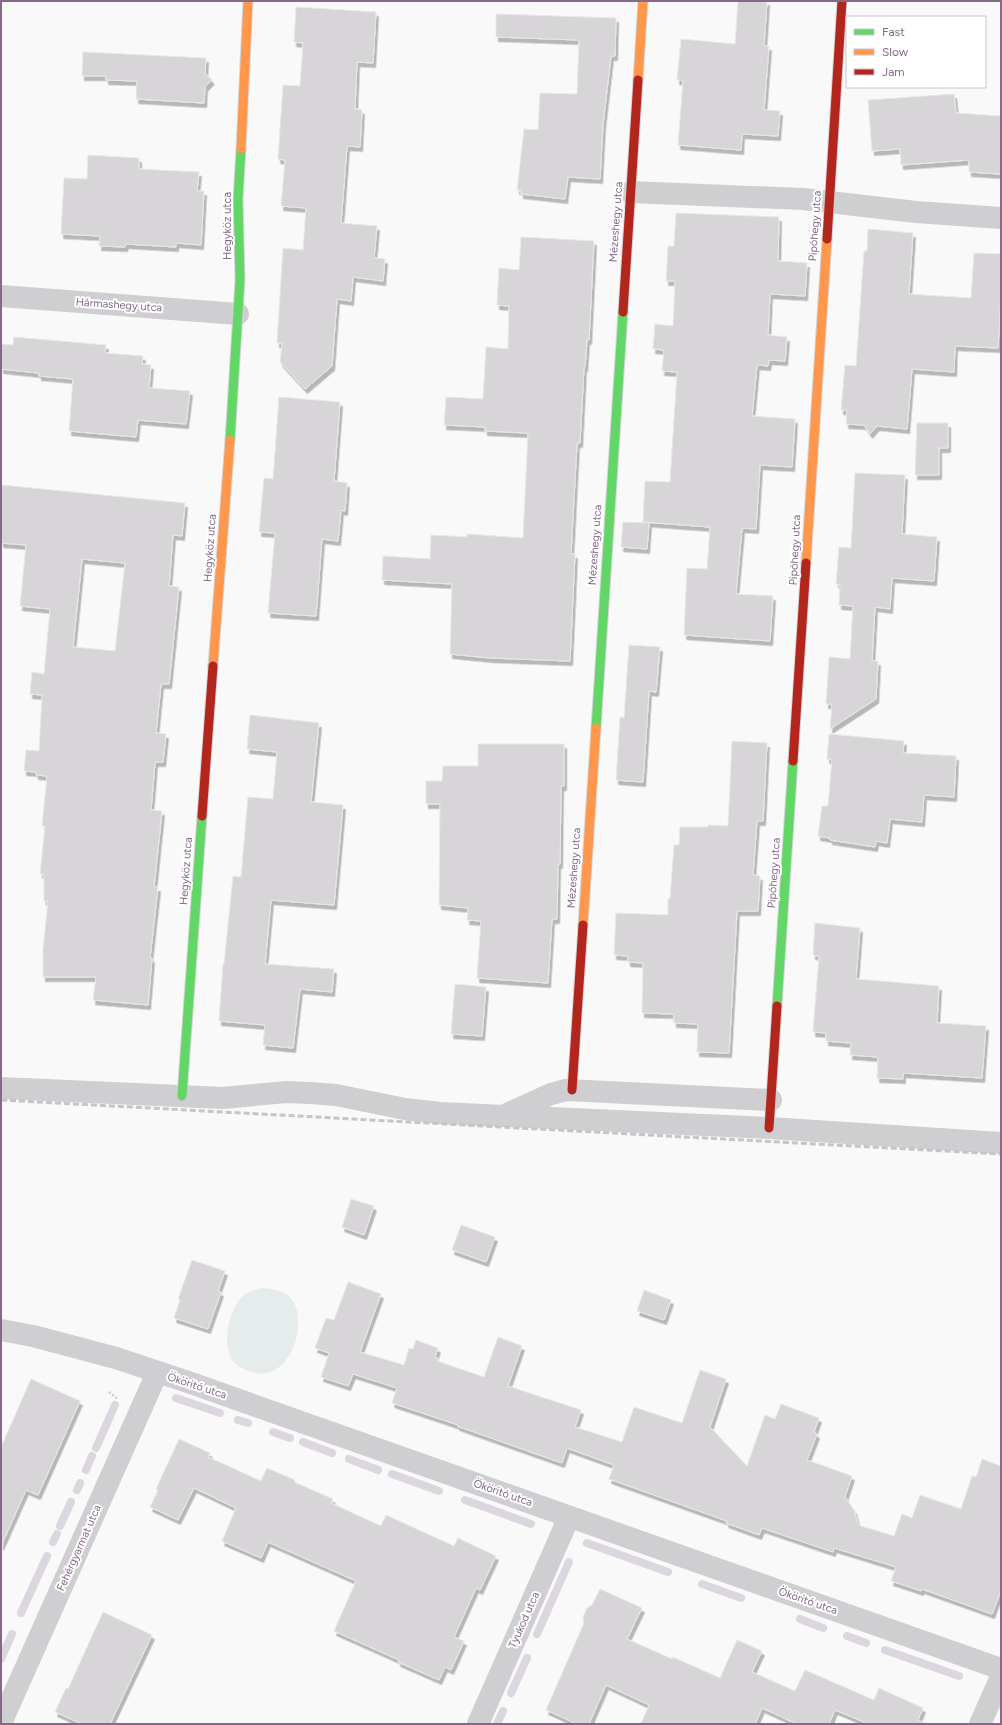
<svg xmlns="http://www.w3.org/2000/svg" width="1002" height="1725" font-family="Figtree,sans-serif">
	<defs>
		<filter id="shadow"><feDropShadow dx="2.5" dy="4.5" stdDeviation="0" flood-color="#0004"/></filter>
	</defs>
	<rect width="100%" height="100%" fill="#f9f9f9"/>
	<path fill="#e6ebeb" d="M263,1288C271,1289 279,1290 286,1294C313,1311 293,1386 251,1372C244,1370 238,1367 233,1361C221,1344 229,1312 241,1298C246,1291 255,1290 263,1288Z"/>
	<g fill="none" stroke-linecap="round" stroke-linejoin="round">
		<g stroke="#dcd6df" stroke-width="8">
			<path d="M176,1398L220,1413"/>
			<path d="M238,1420L248,1423"/>
			<path d="M273,1432L290,1438"/>
			<path d="M303,1442L332,1453"/>
			<path d="M96,1448L115,1405"/>
			<path d="M349,1459L378,1470"/>
			<path d="M86,1470L92,1456"/>
			<path d="M392,1474L439,1491"/>
			<path d="M77,1490L80,1483"/>
			<path d="M465,1500L531,1524"/>
			<path d="M60,1526L71,1502"/>
			<path d="M53,1542L57,1534"/>
			<path d="M587,1543L668,1572"/>
			<path d="M702,1584L741,1598"/>
			<path d="M21,1613L47,1556"/>
			<path d="M800,1619L823,1628"/>
			<path d="M537,1634L569,1562"/>
			<path d="M847,1636L866,1643"/>
			<path d="M885,1650L959,1676"/>
			<path d="M1,1659L12,1634"/>
			<path d="M511,1693L527,1658"/>
			<path d="M497,1724L503,1711"/>
		</g>
	</g>
	<g fill="#d7d5d7" stroke="#e8e8e8" fill-rule="evenodd" filter="url(#shadow)">
		<path d="M738,1H767L764,46H769L764,110L780,111L778,136L742,134L741,150L678,145L683,80H677L681,39L735,44Z"/>
		<path d="M296,7L376,12L373,63L357,62L355,109L362,110L360,147L347,146L341,223L377,226L374,258L385,259L383,281L353,277L351,301L337,299L332,366L305,389L280,362L282,343H277L283,248L303,250L306,208L281,206L285,160L278,159L283,85L300,86L303,43L294,42Z"/>
		<path d="M496,14L616,18L615,56H611L603,124L600,179L568,177L565,199L521,194V190H517L524,129L538,130L540,93L577,94L579,40L496,37Z"/>
		<path d="M83,52L206,58L205,73L212,80L205,87L204,103L136,99L137,81L106,80V76H82Z"/>
		<path d="M954,94L956,113L1001,116V174L969,172V160L901,165L900,149L872,151L868,100Z"/>
		<path d="M88,155L139,158V169L199,172L197,191H204L201,245L176,243V247L126,244L125,247L99,246L100,236L61,234L64,178L87,179Z"/>
		<path d="M676,213L779,217L778,261L807,263L805,296L770,294L768,335L787,337L785,361L769,360L768,366L757,365L752,416L795,419L792,467L760,465L756,529L742,528L736,594L773,596L770,641L684,635L687,568L707,569L710,527L643,522L645,481L670,482L677,372L662,371L664,350L653,349L655,324L673,326L675,281H666L668,246H674Z"/>
		<path d="M868,229L913,233L909,294L971,298L974,253L1001,254V293L998,348L955,346L954,372L912,369L907,429L877,426L870,434L864,425L846,424L847,410H841L845,365L856,366L864,251H867Z"/>
		<path d="M521,237L594,241L589,340H587L585,367H584L580,443H577L571,554H575L570,661L490,658L450,654L452,584L382,580L383,556L430,559L431,535L467,537V534L523,538L528,433L485,431V427L444,425L446,397L483,399L486,347L508,349L509,306L497,305L499,268L519,270Z"/>
		<path d="M14,337L106,345L105,353L143,356L142,364L151,365L149,388L190,391L186,424L138,420L136,437L69,431L73,379L39,376V373L1,369V344L13,345Z"/>
		<path d="M279,397L340,402L334,481L347,483L345,511L341,510L338,541L322,539L316,616L268,613L275,533L259,532L264,478L273,479Z"/>
		<path d="M917,423H948V448H939V475H915Z"/>
		<path d="M855,473L905,475L902,534L937,537L934,581L892,578L890,609L875,607L872,661H878L876,699L830,729L832,704H826L829,657L850,659L853,606L839,605L840,584H836L839,547L851,548Z"/>
		<path d="M1,485L185,503L182,536L173,535L169,586L179,587L169,684H161L156,733L166,734L163,762H155L151,810L162,811L154,887H158L150,958H152L148,1005L93,1000L96,977H43V949L48,901H44V874H40L45,826H42L47,776L36,775V772L24,771L26,750L39,751L42,695L30,694L32,672L44,674L50,609L20,606L26,545L1,543ZM82,559L125,563L115,651L73,647Z"/>
		<path d="M623,522L649,523L647,549L621,547Z"/>
		<path d="M629,645L660,647L656,692L649,691L643,782L616,780L620,717L624,718Z"/>
		<path d="M250,715L319,723L311,802L343,805L334,905L271,900L265,964L334,969L332,992L300,989L293,1048L263,1045L265,1025L219,1021L223,964H224L233,876L241,877L248,797L273,799L277,752L247,749Z"/>
		<path d="M829,734L904,741L903,753L956,756L954,797L924,795L922,822L890,819L887,843L876,841L875,847L830,840V838L818,836L822,806H828L832,759H827Z"/>
		<path d="M732,741L767,743L763,821H757L753,875L760,876L758,911H737L729,1053L697,1052L698,1024L674,1023V1014L642,1013L643,963L628,962V956L614,955L616,913L668,915V899H670L674,845H679L680,827H708V825L728,826Z"/>
		<path d="M478,744H564V786H561L560,864H558L557,919H552L548,983L477,978L481,921L467,920L468,908L439,905L440,804H426V781H442L443,766H478Z"/>
		<path d="M815,923L860,928L856,979L939,986L937,1023L986,1026L982,1078L903,1073V1079L877,1078L878,1057L850,1055L851,1043L826,1041V1033L813,1032L819,956L813,955Z"/>
		<path d="M455,984L486,987L482,1036L451,1034Z"/>
		<path d="M351,1199L374,1206L364,1235L342,1227Z"/>
		<path d="M461,1225L495,1237L486,1262L452,1250Z"/>
		<path d="M192,1260L225,1271L218,1291L221,1292L208,1329L174,1318L180,1300L178,1299Z"/>
		<path d="M348,1282L381,1294L360,1352L404,1365L409,1348L413,1349L416,1340L438,1348L435,1357L438,1358L437,1361L484,1377L498,1337L522,1346L508,1386L581,1410L575,1427L622,1442L634,1407L682,1423L700,1370L726,1379L710,1427L747,1466L765,1415L775,1419L781,1404L819,1418L814,1432L817,1434L807,1460L852,1476L845,1497L854,1510L858,1525L894,1536L902,1514L912,1518L920,1495L961,1509L972,1476L976,1477L982,1459L1001,1466V1590L992,1614L922,1589L921,1591L891,1581L896,1567L834,1548L833,1552L762,1528L759,1535L726,1523L727,1521L609,1479L614,1465L567,1448L562,1463L457,1426L458,1425L392,1403L397,1388L353,1374L348,1386L321,1377L329,1353L315,1348L326,1318L334,1320Z"/>
		<path d="M644,1290L671,1300L664,1320L637,1311Z"/>
		<path d="M31,1379L80,1401L38,1495L26,1490L1,1546V1447Z"/>
		<path d="M179,1439L210,1453L208,1457L261,1481L267,1468L295,1480L294,1482L333,1499L331,1503L381,1526L386,1515L454,1546L458,1538L496,1556L480,1590L476,1588L454,1637L464,1641L451,1670L445,1667L439,1680L398,1662L399,1660L334,1631L356,1581L268,1542L261,1558L222,1541L236,1508L194,1488L178,1520L150,1507L158,1490L156,1489Z"/>
		<path d="M600,1589L642,1608L627,1639L672,1659L673,1657L720,1678L737,1640L762,1651L752,1672L795,1691L805,1670L874,1700L879,1688L923,1708L918,1720L927,1724H863L864,1722L835,1710L829,1724H797L762,1708L755,1724H641L649,1705L606,1685L589,1724H577L546,1710L584,1623L583,1617L587,1608L592,1605Z"/>
		<path d="M103,1612L152,1635L110,1724H82L55,1712L66,1688L68,1689Z"/>
	</g>
	<g fill="none" stroke-linecap="round" stroke-linejoin="round">
		<g stroke="#d8d6d8" stroke-width="11">
			<g id="fast">
				<path d="M230,440L240,280L238,199L241,149"/>
				<path d="M596,728L623,312"/>
				<path d="M777,1006L793,761"/>
				<path d="M182,1096L202,816"/>
			</g>
		</g>
		<g stroke="#d8d6d8" stroke-width="11">
			<g id="slow">
				<path d="M638,80L643,1"/>
				<path d="M241,149L248,1"/>
				<path d="M806,563L827,239"/>
				<path d="M213,666L230,440"/>
				<path d="M583,925L596,728"/>
			</g>
		</g>
		<g stroke="#d8d6d8" stroke-width="11">
			<g id="jam">
				<path d="M827,239L842,1"/>
				<path d="M623,312L638,80"/>
				<path d="M793,761L806,563"/>
				<path d="M202,816L213,666"/>
				<path d="M572,1090L583,925"/>
				<path d="M769,1128L777,1006"/>
			</g>
		</g>
		<path stroke="#cdcbce" stroke-width="2.5" stroke-dasharray="2 2" stroke-linecap="butt" d="M109,1392L118,1399"/>
		<g stroke="#cfced0" stroke-width="22">
			<path d="M630,192L803,199L916,212L1001,218"/>
			<path d="M1,296L238,314"/>
			<path d="M1,1088L223,1098L286,1092L310,1093L336,1095L405,1109L440,1113L769,1128L1001,1143"/>
			<path d="M507,1114L551,1094L566,1090L771,1100"/>
			<path d="M1,1330L33,1336L116,1358L188,1382L1001,1669"/>
			<path d="M1,1723L157,1373"/>
			<path d="M478,1724L569,1517"/>
			<path d="M980,1724L1001,1677"/>
		</g>
		<use href="#fast" stroke="#63d668" stroke-width="9"/>
		<use href="#slow" stroke="#ff974d" stroke-width="9"/>
		<use href="#jam" stroke="#b3261e" stroke-width="9"/>
		<path stroke="#c7c4c8" stroke-width="3" stroke-dasharray="6 3" stroke-linecap="butt" d="M1,1100L1001,1154"/>
	</g>
	<g text-anchor="middle" dominant-baseline="central" stroke-width="4" stroke-linejoin="round" paint-order="stroke">
		<g font-size="11" fill="#846989" stroke="#fff">
			<text transform="translate(616 222) rotate(-86)">Mézeshegy utca</text>
			<text transform="translate(227 226) rotate(-90)">Hegyköz utca</text>
			<text transform="translate(815 226) rotate(-86)">Pipóhegy utca</text>
			<text transform="translate(119 305) rotate(4)">Hármashegy utca</text>
			<text transform="translate(595 545) rotate(-86)">Mézeshegy utca</text>
			<text transform="translate(210 548) rotate(-86)">Hegyköz utca</text>
			<text transform="translate(795 550) rotate(-87)">Pipóhegy utca</text>
			<text transform="translate(574 868) rotate(-86)">Mézeshegy utca</text>
			<text transform="translate(186 871) rotate(-86)">Hegyköz utca</text>
			<text transform="translate(774 873) rotate(-86)">Pipóhegy utca</text>
			<text transform="translate(197 1386) rotate(18)">Ököritó utca</text>
			<text transform="translate(503 1493) rotate(19)">Ököritó utca</text>
			<text transform="translate(79 1548) rotate(-66)">Fehérgyarmat utca</text>
			<text transform="translate(808 1601) rotate(19)">Ököritó utca</text>
			<text transform="translate(524 1620) rotate(-66)">Tyukod utca</text>
		</g>
	</g>
	<rect width="1002" height="1725" fill="none" stroke="#846989" stroke-width="4"/>
	<rect x="846" y="16" width="140" height="72" fill="#ffffff" stroke="#cec3d0"/>
	<rect x="854" y="29" width="20" height="6" fill="#63d668" stroke="#cec3d0"/>
	<text x="882" y="36" font-size="12" fill="#846989">Fast</text>
	<rect x="854" y="49" width="20" height="6" fill="#ff974d" stroke="#cec3d0"/>
	<text x="882" y="56" font-size="12" fill="#846989">Slow</text>
	<rect x="854" y="69" width="20" height="6" fill="#b3261e" stroke="#cec3d0"/>
	<text x="882" y="76" font-size="12" fill="#846989">Jam</text>
</svg>
